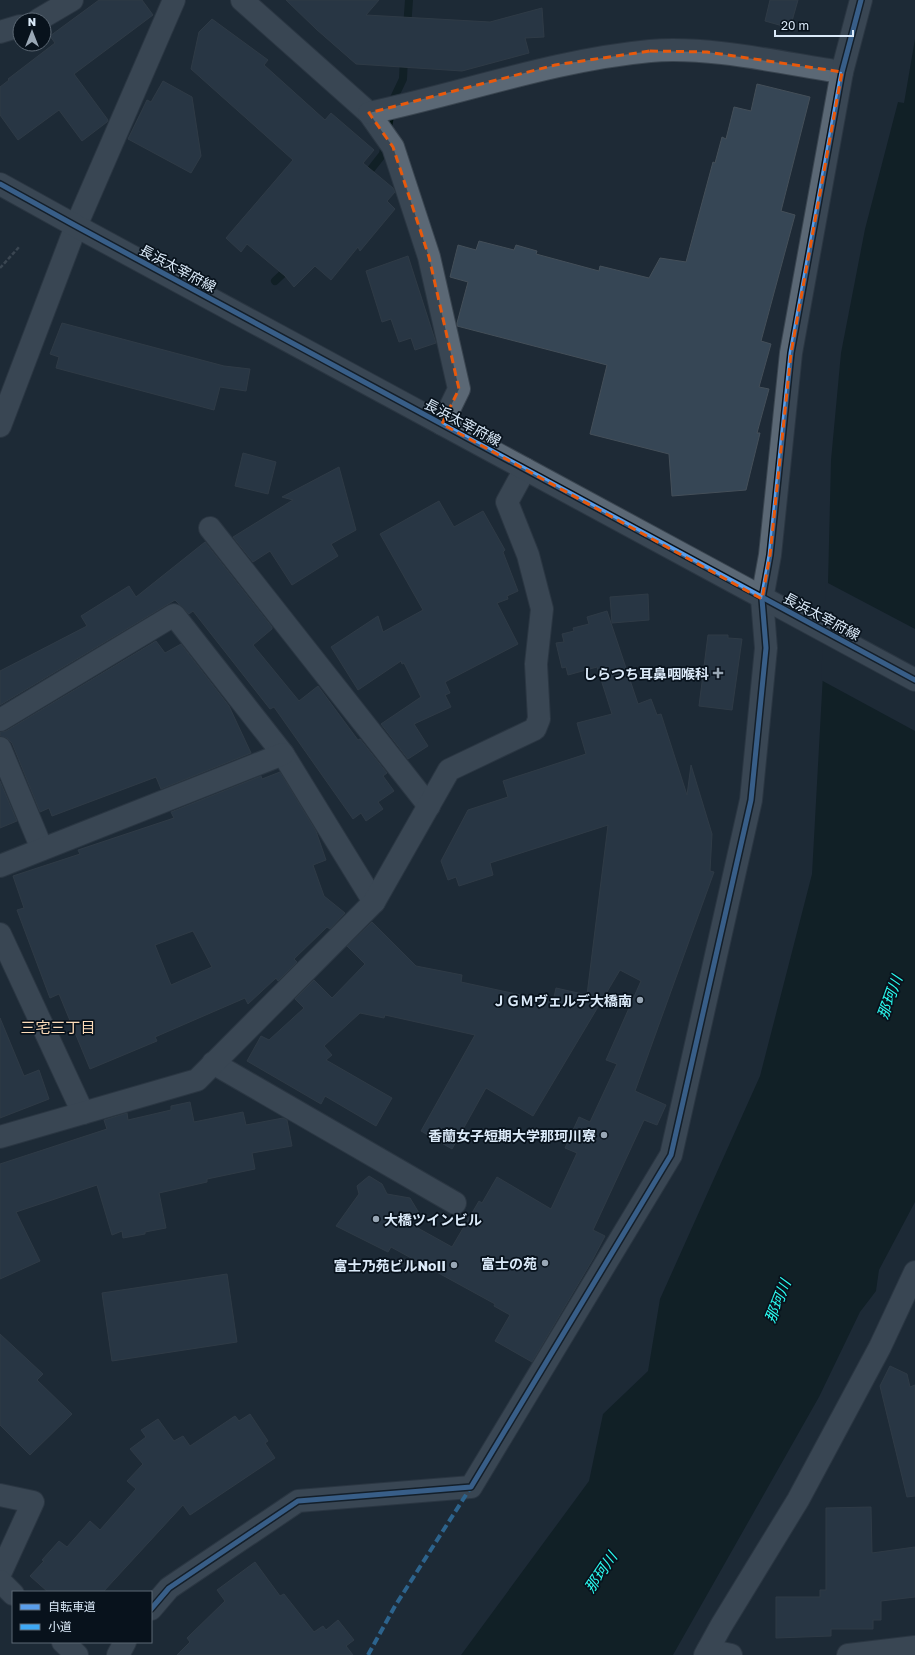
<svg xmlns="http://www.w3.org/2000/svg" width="915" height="1655" font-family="'Golos Text','Noto Sans JP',sans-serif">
	<rect width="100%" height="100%" fill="#1e2a36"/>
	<path fill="#031413" d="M915,39V1202L879,1270L876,1291L860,1312L819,1397L673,1655H461L589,1481L603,1414L648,1371L660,1299L760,1076L812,874L828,583L831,460L841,353L865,229L898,102L904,103Z"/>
	<path fill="#1e2a36" d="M826,582L915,629V731L821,680Z"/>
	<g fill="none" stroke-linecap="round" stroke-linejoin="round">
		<g stroke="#031413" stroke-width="8">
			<path d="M407,28L409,0"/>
			<path d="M364,178L383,154L393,100L403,79L404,57"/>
			<path d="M275,281L290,267"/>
		</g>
	</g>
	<g fill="#364655" stroke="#444f59" fill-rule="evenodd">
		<path d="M99,0H142L153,15L74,74L108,120L107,122L82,141L59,110L18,140L0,115V87L9,80L8,79L55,43L50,36Z"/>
		<path d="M286,0H379L366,15L490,22L542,8L544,37L525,38L529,53L462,71L356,64L316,29Z"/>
		<path d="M770,0H798L790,28L765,21Z"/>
		<path d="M212,19L268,60L264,65L325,120L331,113L374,150L363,163L393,188L395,192L387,201L395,209L360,251L358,247L331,280L315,266L294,287L285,276L247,244L241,252L226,238L293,160L191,69L199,32Z"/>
		<path d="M163,81L192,97L201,156L191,173L128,139L147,100L151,102Z"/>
		<path d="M757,84L810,97L781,211L795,215L761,341L771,344L759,387L769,389L757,433H760L746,490L672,496L669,454L590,434L607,365L457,326V323L468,282L450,277L458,245L476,250L479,241L514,250L516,245L537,251L536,254L599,271L600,266L649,278L660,258L686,262L713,162L715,163L722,137L726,139L734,107L751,111Z"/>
		<path d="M408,256L436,343L415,350L411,338L399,342L391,319L382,322L366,271Z"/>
		<path d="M62,323L224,366L250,369L246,391L220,387L214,410L56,368L59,357L50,354Z"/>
		<path d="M243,453L276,462L268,494L235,486Z"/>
		<path d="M339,467L356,530L331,544L338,556L292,585L270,551L253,562L233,537L293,500L282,497Z"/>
		<path d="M439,501L454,527L483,511L505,550L503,552L518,591L507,596L508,599L497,603L518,644L445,682L450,693L445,695L451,707L414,724L428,746L408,759L381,724L421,697L404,663L402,664L401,661L358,690L331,647L378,616L383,632L423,610L380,534Z"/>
		<path d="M205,542L272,627V629L253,645L299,701L318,686L358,740L360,739L387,773L383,776L394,791L378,802L383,809L366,821L361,813L353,819L274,707L270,709L193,611L189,614L175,600L0,705V671L87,626L81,616L129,586L136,597Z"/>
		<path d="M648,594L649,620L612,623L610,597Z"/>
		<path d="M607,611L638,704L651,699L657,715L661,714L687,795L691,765L712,834L710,871L714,872L635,1091L666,1105L657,1125L644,1120L593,1230L605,1236L593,1259L532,1362L495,1341L510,1315L494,1306L495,1304L391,1247L388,1252L336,1226L359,1194L357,1186L369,1176L382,1184L387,1194L410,1198L419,1213L407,1222L452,1247L479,1201L482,1203L497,1177L551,1209L577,1153L565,1148L579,1117L590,1122L617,1064L606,1060L641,981L620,970L533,1116L486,1088L452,1149L421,1131L475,1035L385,1015L384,1018L360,1013L324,1046L332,1055L326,1060L392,1098L376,1126L325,1096L321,1104L247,1061L261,1036L269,1040L304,1008L295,999L314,980L332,998L365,964L347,946L372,922L416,966L462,975L461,982L553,1002L556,988L587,995L608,825L490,863L493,875L459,886L456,877L448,880L441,861L468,810L508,797L503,781L586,754L577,723L612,714L597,667L568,675L566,667L562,668L556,643L564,642L562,634L574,631L573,628L589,624L587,617Z"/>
		<path d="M708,635H728V638L742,639L732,710L699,706Z"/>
		<path d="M156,641L165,653L181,644L229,706L251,753L161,789L156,777L52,816L49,808L40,812L12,743L7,738L0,736V732L6,731Z"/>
		<path d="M280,772L316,831L326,860L313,865L324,896L345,913L330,929L327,927L294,959L297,962L278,981L276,978L248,1004L245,998L155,1037L157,1041L90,1069L59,994L50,998L17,910L24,908L13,876L80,854L78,850L174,818L171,812L261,776L262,779ZM193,931L212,967L171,985L155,945Z"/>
		<path d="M0,781L17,821L0,828Z"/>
		<path d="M0,1018L24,1076L39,1070L49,1099L0,1118Z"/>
		<path d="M190,1102L194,1122L243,1112L246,1125L283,1118L287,1120L292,1146L252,1153L255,1169L207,1179V1182L159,1193L166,1228L145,1232V1234L123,1238L122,1231L112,1235L97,1185L16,1212L40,1261L0,1279V1164L107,1129L104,1120L127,1113L128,1120L171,1110V1106Z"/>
		<path d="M227,1274L237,1342L112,1361L102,1293Z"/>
		<path d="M0,1334L43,1374L37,1380L72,1414L30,1455L0,1425Z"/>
		<path d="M890,1366L907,1374L910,1387L915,1385V1496L907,1497L880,1386Z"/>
		<path d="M250,1414L268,1441L265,1443L275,1458L190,1515L183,1505L103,1592H48L30,1576L44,1561L42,1560L59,1541L67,1547L90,1521L100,1530L136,1489L127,1481L143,1464L130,1449L146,1437L141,1430L158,1419L174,1441L183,1436L190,1446L235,1416L239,1421Z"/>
		<path d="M871,1507L872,1553L915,1547V1597L881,1601V1620H873V1629H831V1636L776,1638V1597H820V1590H826V1508Z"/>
		<path d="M255,1562L280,1596L284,1594L314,1632L323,1626L326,1630L338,1620L354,1640L346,1646L353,1655H177L190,1642L187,1638L225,1601L217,1590Z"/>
	</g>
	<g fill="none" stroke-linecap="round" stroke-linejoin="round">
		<g stroke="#3a4550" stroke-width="24">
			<g id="minor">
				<path d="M242,0L369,113L393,147L429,257L459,389L442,424"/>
				<path d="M38,20L72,0"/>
				<path d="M0,32L20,26"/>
				<path d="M369,113C463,93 554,60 650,51C711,46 781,63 842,72"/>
				<path d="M0,426L76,226L174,0"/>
				<path d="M210,528L429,806"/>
				<path d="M0,720L174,615L283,754L374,902"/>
				<path d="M0,748L42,849"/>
				<path d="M0,866L283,754"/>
				<path d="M0,934L83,1113"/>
				<path d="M213,1063L455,1203"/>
				<path d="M0,1137L197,1080L374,902L449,770L535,729L539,719L536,664L542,609L528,555L507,502L525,469"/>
				<path d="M0,1495L33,1502L0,1574"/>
				<path d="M0,1581L13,1594"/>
				<path d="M151,1609L169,1588L298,1501L471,1487L671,1155L751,800L766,648L762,599L770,555L791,353L842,72L861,0"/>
				<path d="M63,1642L77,1655"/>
				<path d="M708,1650L731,1655"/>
				<path d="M118,1655L125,1642"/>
				<path d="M705,1655L721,1626L798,1500L880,1347L915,1272"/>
				<path d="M848,1655L915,1647"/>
			</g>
		</g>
		<g stroke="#3a4550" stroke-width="24">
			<path id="tertiary" d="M0,184L76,226L915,680"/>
		</g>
		<path stroke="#5d6872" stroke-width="2.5" stroke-dasharray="4 2" stroke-linecap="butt" d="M0,268L20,246"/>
		<use href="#minor" stroke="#5b6875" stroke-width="22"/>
		<use href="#tertiary" stroke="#5b6875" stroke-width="22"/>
		<path stroke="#3fa9f5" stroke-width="4" stroke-dasharray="8 4" stroke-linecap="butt" d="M368,1655L395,1606L471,1487"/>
		<g stroke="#08121c" stroke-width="8">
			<g id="cycleway">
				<path d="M0,184L76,226L915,680"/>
				<path d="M151,1609L169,1588L298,1501L471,1487L671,1155L751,800L766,648L762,599L770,555L791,353L842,72L861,0"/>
			</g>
		</g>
		<use href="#cycleway" stroke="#5a9eea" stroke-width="5"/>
	</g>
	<path d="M0 0H915V1655H0ZM650,51L707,52L842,72L791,353L770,555L762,599L442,424L459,389L429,257L393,147L369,113L555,65Z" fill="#1e2a36" fill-opacity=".55" fill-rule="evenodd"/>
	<path fill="none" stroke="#e8590c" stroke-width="3" stroke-dasharray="8 5" stroke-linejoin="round" d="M650,51L707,52L842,72L791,353L770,555L762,599L442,424L459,389L429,257L393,147L369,113L555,65Z"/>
	<g fill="#99a7b5" stroke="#08121c" stroke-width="1.5">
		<path d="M716 667h4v4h4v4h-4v4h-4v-4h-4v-4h4z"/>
		<circle cx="640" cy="1000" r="4"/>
		<circle cx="604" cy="1135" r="4"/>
		<circle cx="376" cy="1219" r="4"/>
		<circle cx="545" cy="1263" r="4"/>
		<circle cx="454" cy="1265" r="4"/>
	</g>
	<g text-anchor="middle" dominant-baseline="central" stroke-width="3.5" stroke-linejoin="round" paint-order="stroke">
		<g font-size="14" fill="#dbeaf9" stroke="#08121c">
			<text transform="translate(178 268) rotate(28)">長浜太宰府線</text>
			<text transform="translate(463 422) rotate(28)">長浜太宰府線</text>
			<text transform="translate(822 616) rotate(28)">長浜太宰府線</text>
		</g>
		<g font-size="14" font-weight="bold" fill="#dbeaf9" stroke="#08121c" text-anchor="end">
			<text x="709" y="673">しらつち耳鼻咽喉科</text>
			<text x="632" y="1000">ＪＧＭヴェルデ大橋南</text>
			<text x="596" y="1135">香蘭女子短期大学那珂川寮</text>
			<text x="384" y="1219" text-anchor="start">大橋ツインビル</text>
			<text x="537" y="1263">富士の苑</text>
			<text x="446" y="1265">富士乃苑ビルNoII</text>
		</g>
		<g font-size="15" font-style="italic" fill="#2afcf1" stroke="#08121c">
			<text transform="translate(889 997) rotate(-70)">那珂川</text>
			<text transform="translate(777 1301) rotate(-68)">那珂川</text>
			<text transform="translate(600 1572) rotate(-56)">那珂川</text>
		</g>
		<g font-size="15" fill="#fddcb8" stroke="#08121c">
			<text x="58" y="1027">三宅三丁目</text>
		</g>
	</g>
	<rect x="12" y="1591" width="140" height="52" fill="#08121c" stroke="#5c6874"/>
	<rect x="20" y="1604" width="20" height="6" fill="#5a9eea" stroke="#5c6874"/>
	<text x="48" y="1611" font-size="12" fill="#dbeaf9">自転車道</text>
	<rect x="20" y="1624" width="20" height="6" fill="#3fa9f5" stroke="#5c6874"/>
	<text x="48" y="1631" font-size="12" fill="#dbeaf9">小道</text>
	<g transform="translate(32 32)"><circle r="19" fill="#08121c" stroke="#5c6874"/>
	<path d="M0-3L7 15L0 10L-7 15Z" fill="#99a7b5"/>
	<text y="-6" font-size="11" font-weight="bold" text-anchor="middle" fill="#dbeaf9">N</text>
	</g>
	<path d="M775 30v6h78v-6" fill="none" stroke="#dbeaf9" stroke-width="2"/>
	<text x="781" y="30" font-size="12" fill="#dbeaf9" stroke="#08121c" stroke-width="3" paint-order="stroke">20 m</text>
</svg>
